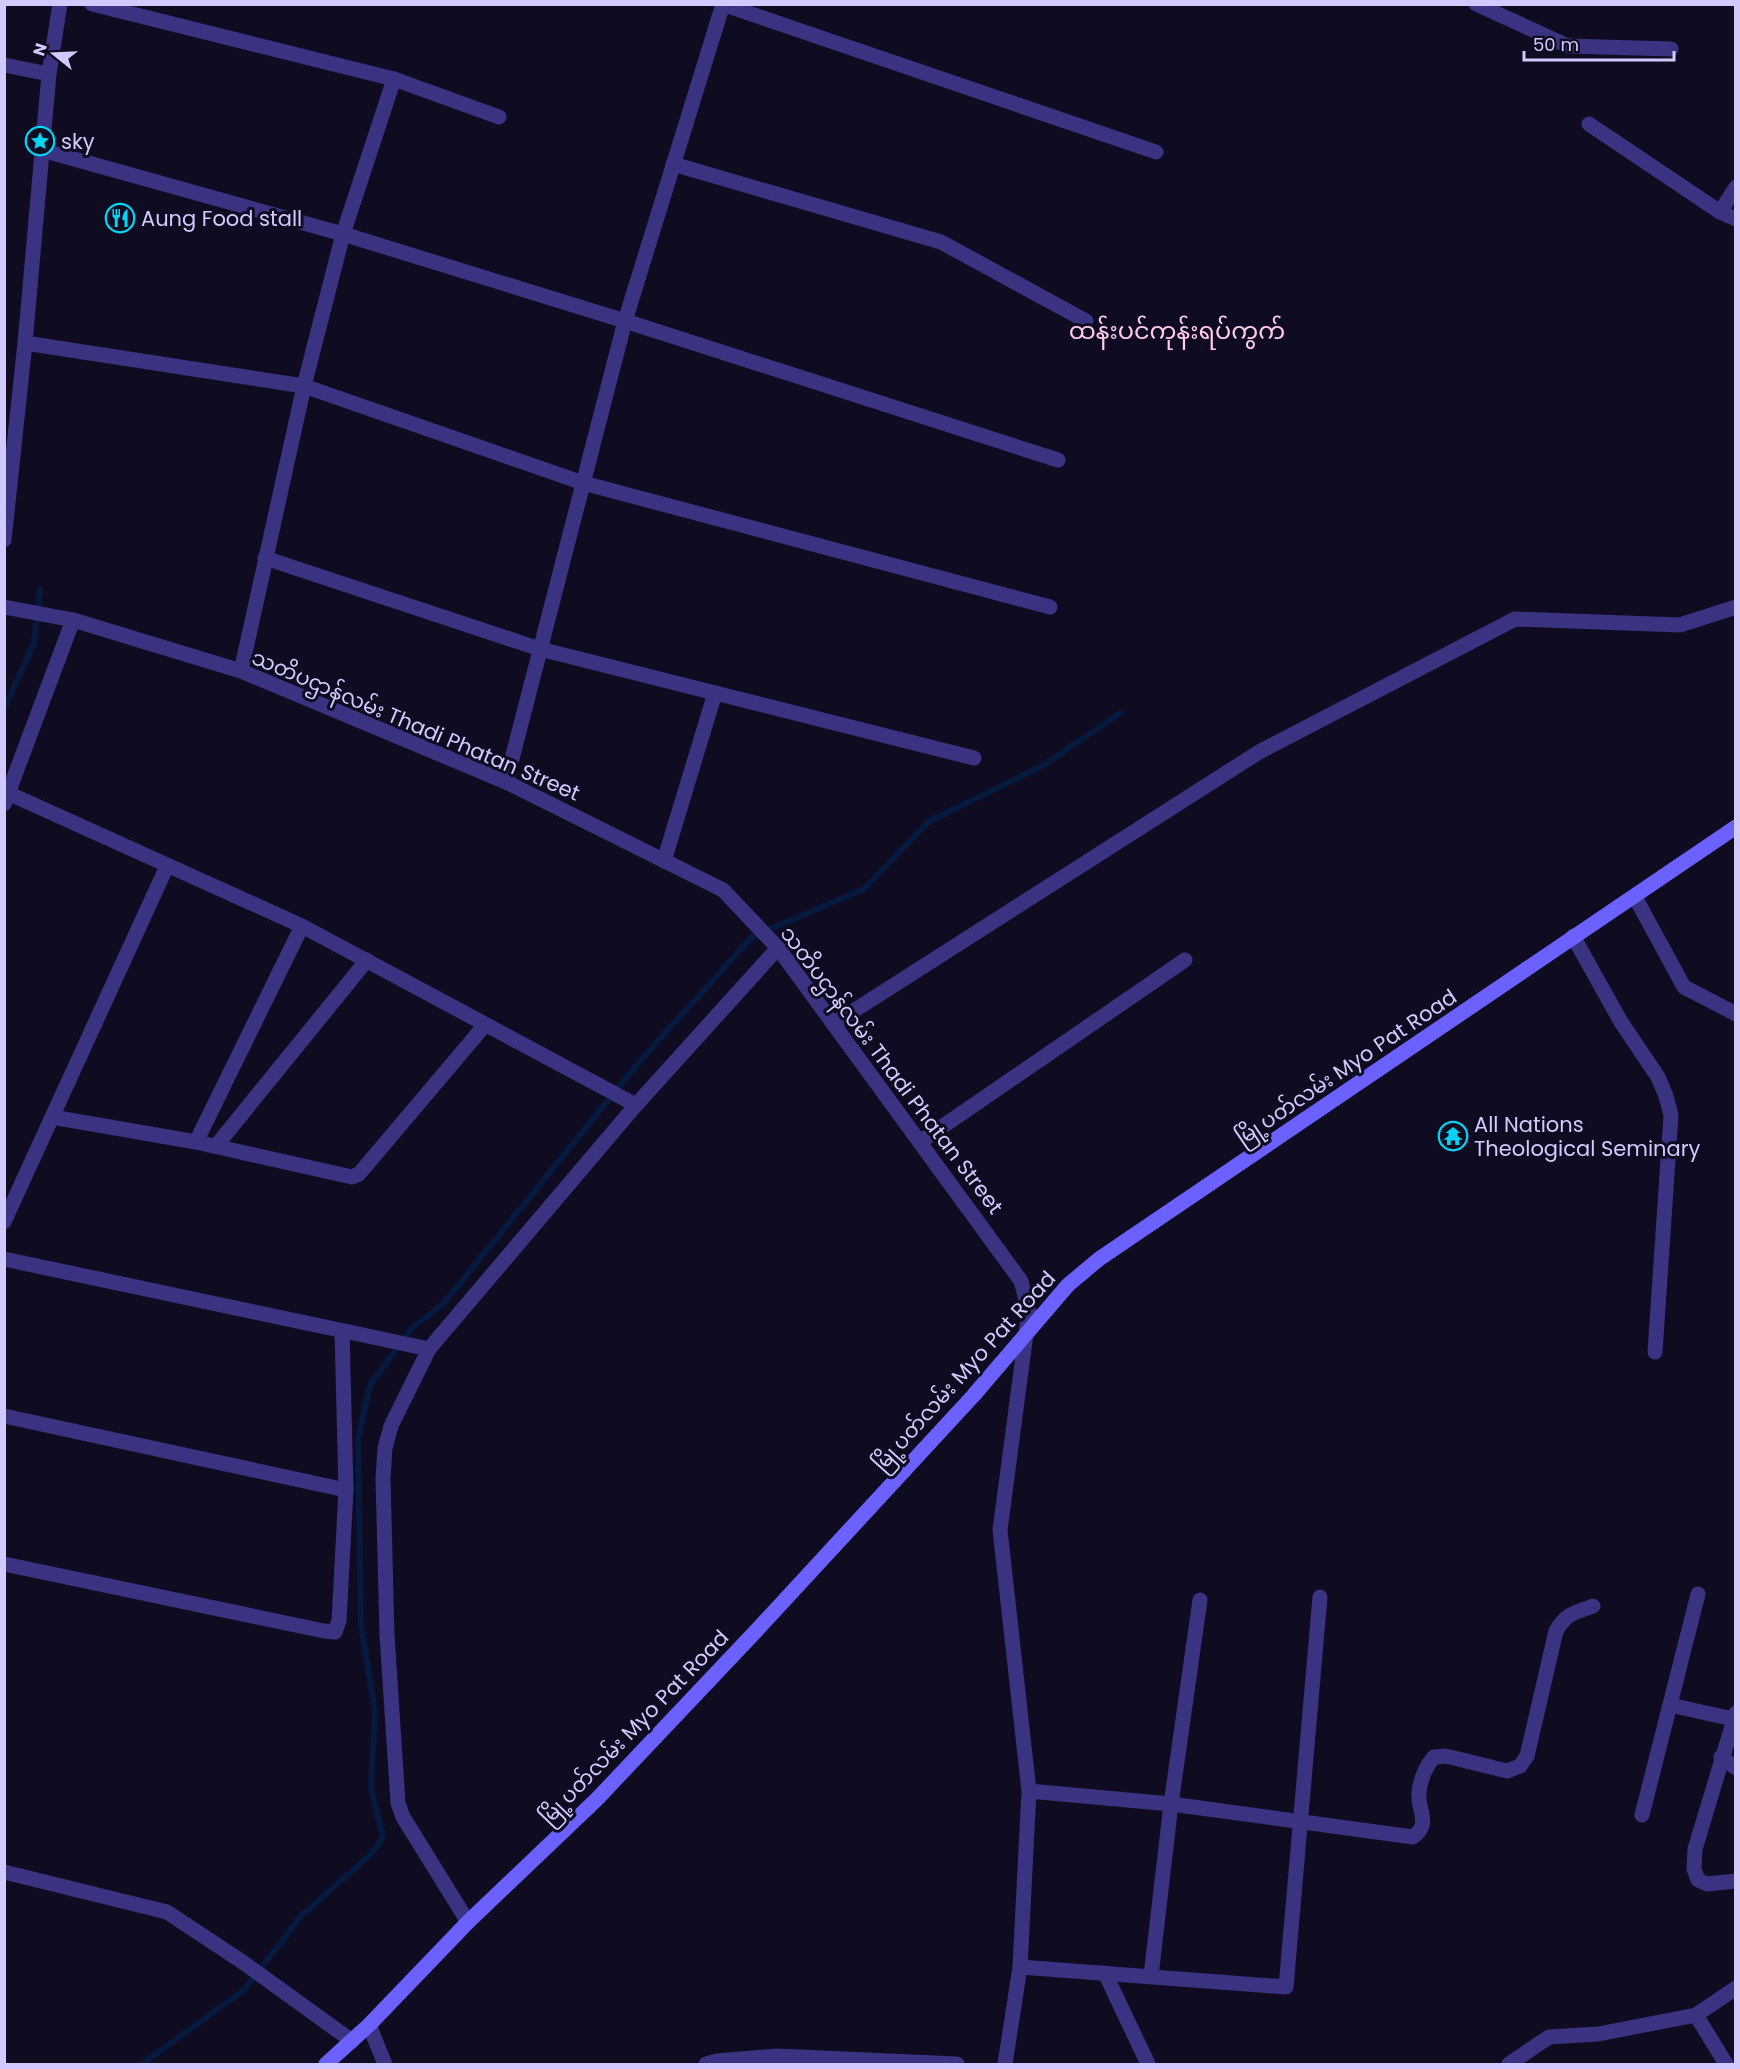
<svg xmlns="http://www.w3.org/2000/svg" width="1740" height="2069" font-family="Poppins,'Noto Sans Myanmar',sans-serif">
	<rect width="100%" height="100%" fill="#0f0b20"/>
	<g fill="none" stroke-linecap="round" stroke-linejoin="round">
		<g stroke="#06193e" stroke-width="6">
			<path d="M4,709L34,643L40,589"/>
			<path d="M142,2064L244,1990L301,1916L371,1854L383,1837L371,1788L375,1712L361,1624L358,1439L370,1385L412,1328L444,1303L639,1062L752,937L864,889L928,822L1044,765L1120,713"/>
		</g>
		<g stroke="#393381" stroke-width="15">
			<path d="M92,4L394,79L499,117"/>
			<path d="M722,4L1156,152"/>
			<path d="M1476,4L1568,46L1671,49"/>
			<path d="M4,65L49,74"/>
			<path d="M1589,124L1720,212L1736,219"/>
			<path d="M42,150L343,234L625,321L1058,460"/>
			<path d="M673,164L941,242L1086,321"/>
			<path d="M1720,212L1736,187"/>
			<path d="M25,343L304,386L583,483L1050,607"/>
			<path d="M4,540L25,343L49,74L60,4"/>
			<path d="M265,558L540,649L974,758"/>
			<path d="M4,607L73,620L241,671L506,782L723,890L778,948L1021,1281L1029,1311L1000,1530L1029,1791L1020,1967L1005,2064"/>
			<path d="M241,671L304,386L343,234L394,79"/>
			<path d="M506,782L625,321L723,4"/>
			<path d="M10,794L302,926L636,1105"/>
			<path d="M4,804L73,620"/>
			<path d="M664,861L715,693"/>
			<path d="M1635,897L1684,987L1736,1014"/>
			<path d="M1573,936L1621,1022L1658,1077L1666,1096L1671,1115L1655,1352"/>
			<path d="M833,1024L1259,752L1515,619L1680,625L1736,607"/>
			<path d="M52,1117L196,1142L352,1177L359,1174L485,1025"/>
			<path d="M196,1142L302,926"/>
			<path d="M920,1142L1185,960"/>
			<path d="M216,1146L367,960"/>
			<path d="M4,1222L167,866"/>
			<path d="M4,1259L429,1349"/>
			<path d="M4,1416L346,1490"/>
			<path d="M4,1564L324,1631L335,1632L339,1621L346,1490L342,1331"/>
			<path d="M1670,1705L1733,1719"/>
			<path d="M1736,1713L1695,1849L1694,1869L1698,1880L1707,1884L1736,1881"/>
			<path d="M1721,1757L1736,1768"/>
			<path d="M1029,1791L1171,1804L1413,1837C1432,1823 1417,1811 1419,1792C1420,1780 1426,1766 1434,1757L1446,1756L1507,1771L1520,1766L1527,1756L1556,1631C1566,1613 1575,1613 1593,1606"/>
			<path d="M1642,1815L1698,1594"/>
			<path d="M4,1872L167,1912L244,1963L352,2041"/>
			<path d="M468,1922L403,1817L398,1803L387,1635L383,1478L385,1448L391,1426L429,1349L636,1105L778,948"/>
			<path d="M1020,1967L1286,1987L1320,1597"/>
			<path d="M1105,1973L1148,2064"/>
			<path d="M1151,1976L1171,1804L1200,1600"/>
			<path d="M1696,2015L1726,2064"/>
			<path d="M369,2025L385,2064"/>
			<path d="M706,2064L717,2061L777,2056L957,2064"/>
			<path d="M1509,2064L1549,2037L1598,2034L1696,2015L1736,1988"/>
		</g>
		<path stroke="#6a61ff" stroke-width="15" d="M326,2064L369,2025L468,1922L597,1799L756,1631L973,1396L1068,1285L1099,1259L1736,827"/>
	</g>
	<defs>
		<g id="sight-ring" transform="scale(1.5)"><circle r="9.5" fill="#0f0b20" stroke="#00d5f5" stroke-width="1.5"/><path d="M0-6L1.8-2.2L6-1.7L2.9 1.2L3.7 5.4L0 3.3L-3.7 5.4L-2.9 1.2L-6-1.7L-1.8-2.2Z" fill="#00d5f5"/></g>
		<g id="restaurant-ring" transform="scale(1.5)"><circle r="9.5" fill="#0f0b20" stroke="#00d5f5" stroke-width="1.5"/><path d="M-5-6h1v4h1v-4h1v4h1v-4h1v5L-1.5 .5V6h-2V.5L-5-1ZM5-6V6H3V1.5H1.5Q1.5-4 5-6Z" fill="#00d5f5"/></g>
		<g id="temple-ring" transform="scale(1.5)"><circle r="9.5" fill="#0f0b20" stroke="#00d5f5" stroke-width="1.5"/><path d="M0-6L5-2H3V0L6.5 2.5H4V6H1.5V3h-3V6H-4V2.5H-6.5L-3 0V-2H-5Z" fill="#00d5f5"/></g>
	</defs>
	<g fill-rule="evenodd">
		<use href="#sight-ring" x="40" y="141"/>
		<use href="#restaurant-ring" x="120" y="218"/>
		<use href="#temple-ring" x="1453" y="1136"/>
	</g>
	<g text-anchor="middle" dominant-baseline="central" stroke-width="6" stroke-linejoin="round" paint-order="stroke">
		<g font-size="21" fill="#d2caff" stroke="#0f0b20" text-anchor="start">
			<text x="61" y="141">sky</text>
			<text x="141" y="218">Aung Food stall</text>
			<text x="1474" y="1124">All Nations<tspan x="1474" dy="24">Theological Seminary</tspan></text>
		</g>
		<g font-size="21" fill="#d2caff" stroke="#0f0b20">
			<text transform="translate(416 725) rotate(23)">သတိပဌာန်လမ်း Thadi Phatan Street</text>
			<text transform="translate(1346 1067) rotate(-34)">မြို့ပတ်လမ်း Myo Pat Road</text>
			<text transform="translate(892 1070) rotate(53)">သတိပဌာန်လမ်း Thadi Phatan Street</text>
			<text transform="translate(964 1371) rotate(-48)">မြို့ပတ်လမ်း Myo Pat Road</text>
			<text transform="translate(634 1727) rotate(-46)">မြို့ပတ်လမ်း Myo Pat Road</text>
		</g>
		<g font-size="24" fill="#ffcceb" stroke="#0f0b20">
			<text x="1177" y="330">ထန်းပင်ကုန်းရပ်ကွက်</text>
		</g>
	</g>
	<rect width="1740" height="2069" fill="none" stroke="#d2caff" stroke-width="12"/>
	<g transform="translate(54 54) rotate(288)" stroke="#0f0b20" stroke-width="4.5" paint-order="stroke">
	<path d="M0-4.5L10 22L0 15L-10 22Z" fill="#d2caff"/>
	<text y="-9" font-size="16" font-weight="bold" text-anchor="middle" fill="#d2caff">N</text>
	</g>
	<path d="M1524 51v9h150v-9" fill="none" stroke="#d2caff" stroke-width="3"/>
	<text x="1533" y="51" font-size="18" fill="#d2caff" stroke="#0f0b20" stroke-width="4.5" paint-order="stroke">50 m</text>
</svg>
